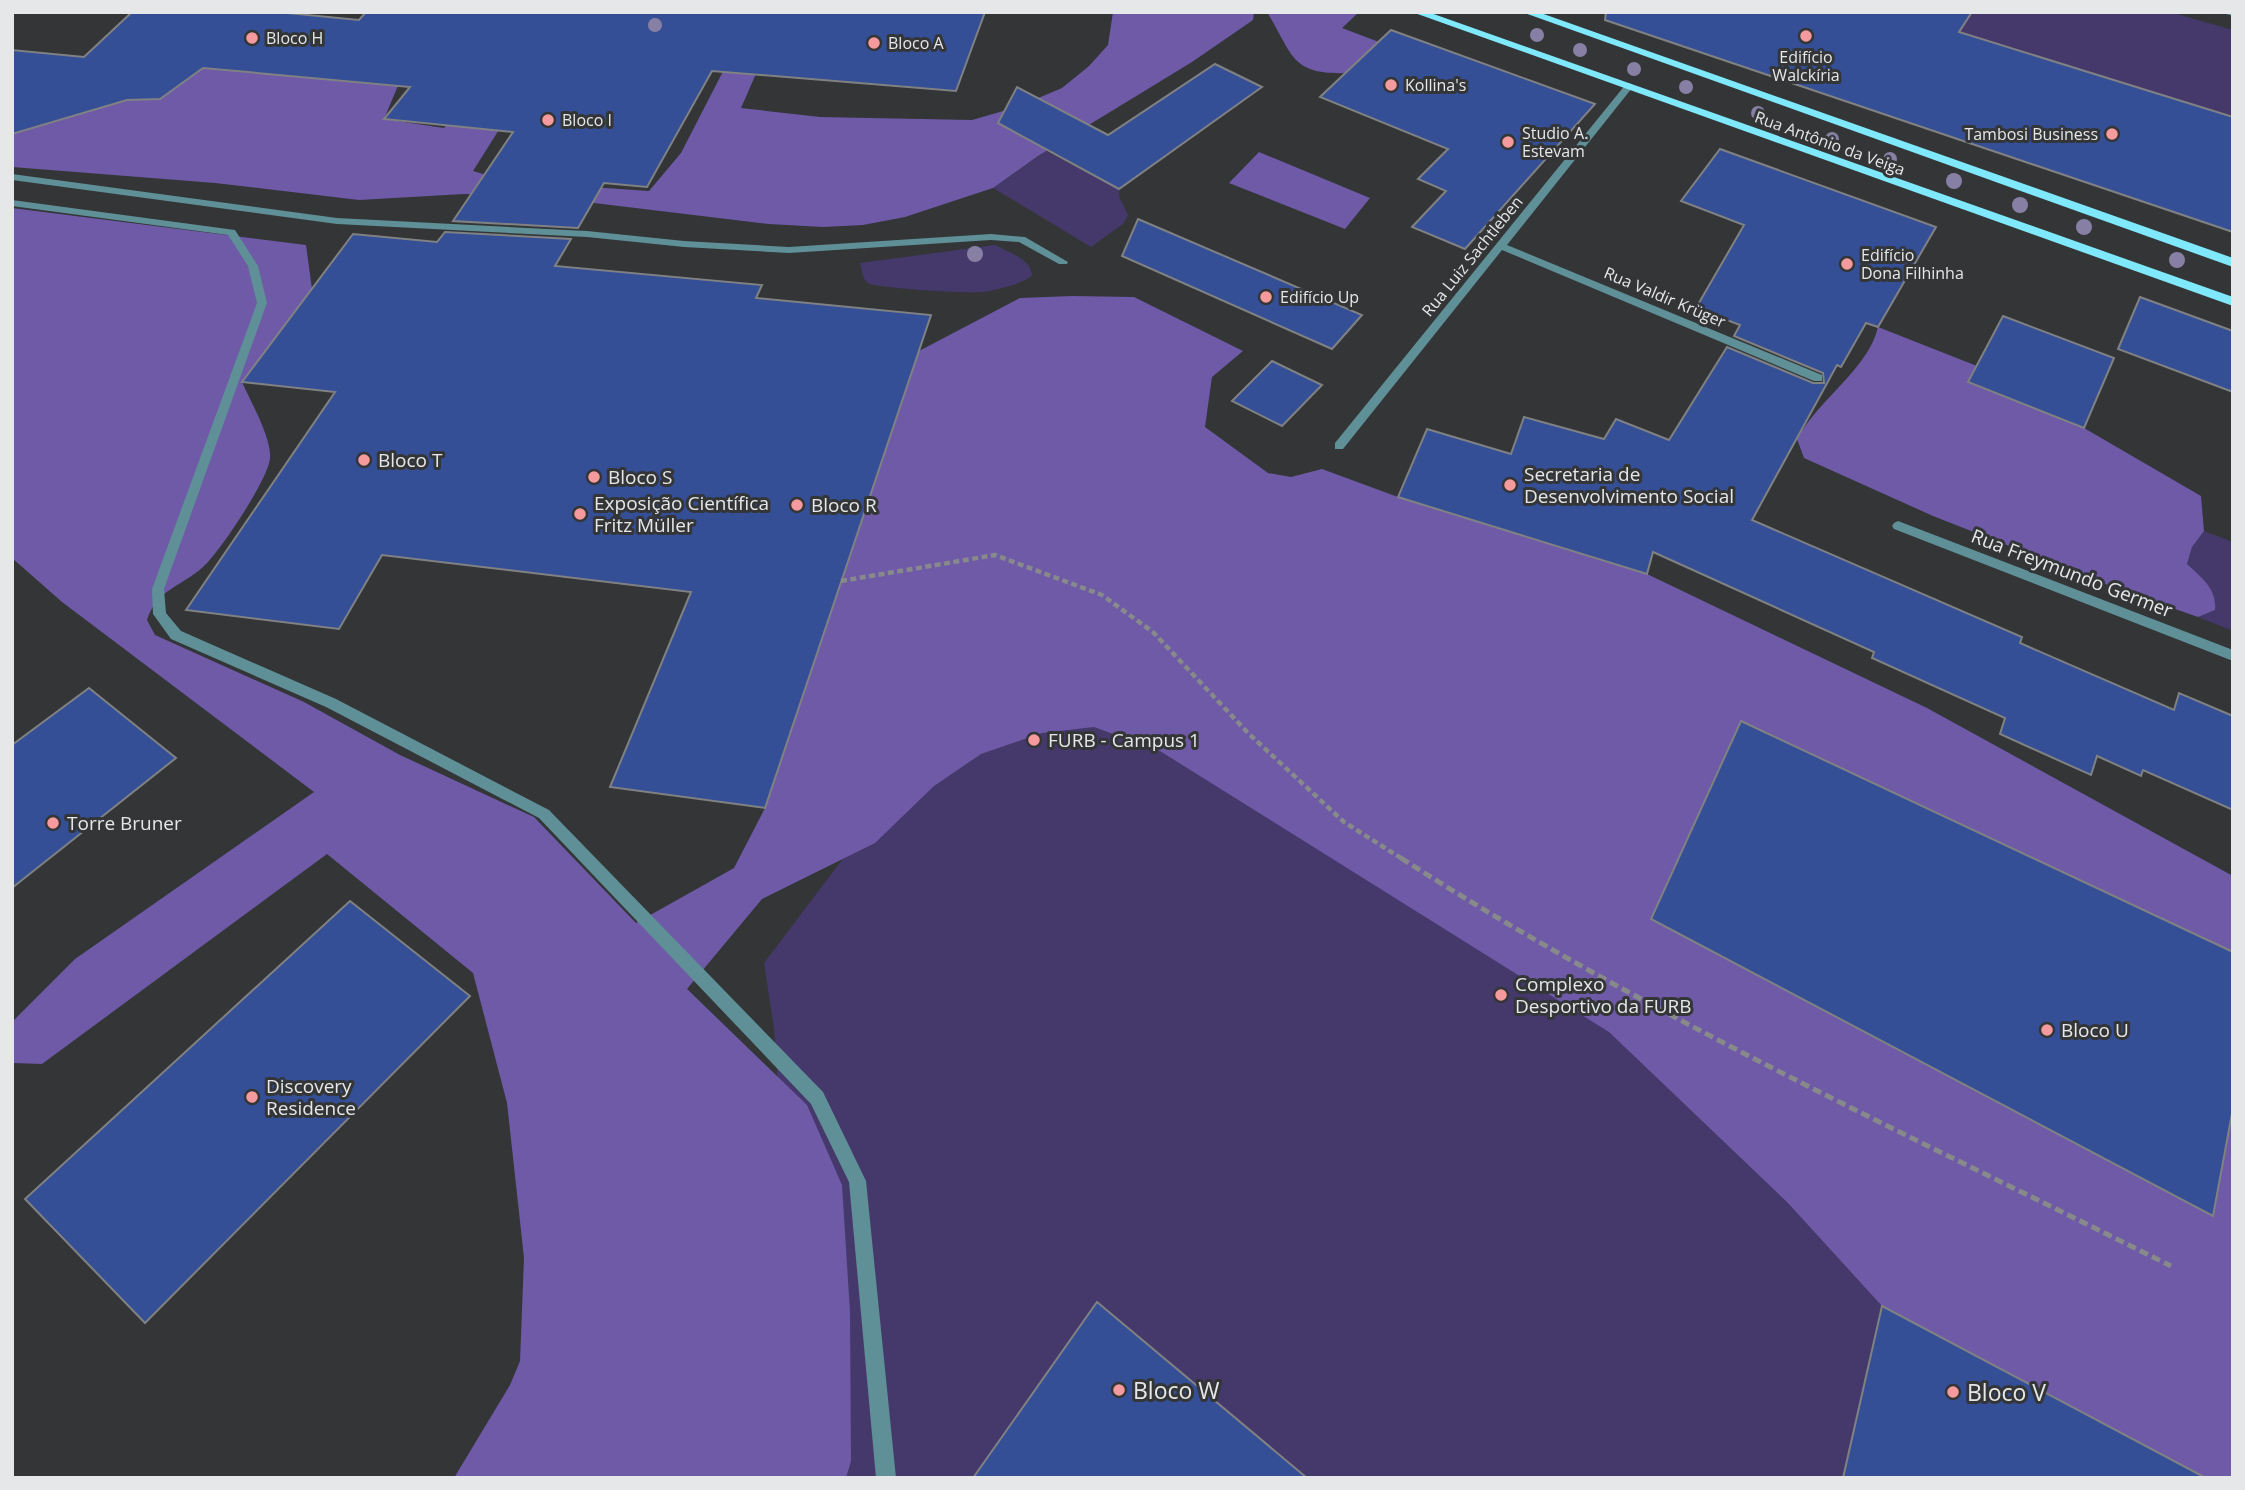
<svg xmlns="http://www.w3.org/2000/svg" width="2245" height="1490" font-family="'Open Sans',sans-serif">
	<rect width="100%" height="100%" fill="#333536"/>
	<g fill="#45396b">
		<path d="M1972,12H2170L2233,30V117L1959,32Z"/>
		<path d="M1046,151L1119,189V196L1128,215L1123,224L1091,247L993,188Z"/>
		<path d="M995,245C1008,252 1032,259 1032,276C1021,284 998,290 982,292C970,294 874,288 868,283C862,279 862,270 860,263Z"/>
		<path d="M2204,531L2233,542V631L2198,617L2215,610L2187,564L2192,547Z"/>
		<path d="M1153,632L2233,1478H769L794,1309L774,1028L764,963L879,811Z"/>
	</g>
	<g fill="#6e5aa7">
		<path d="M429,12L384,119L444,128L537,12L534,74L473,171L506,181L649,191L681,153L752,15L783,12L741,108L820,117L972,120L1017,107L1062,88L1089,66L1108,45L1113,12H1254L1253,20L1192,62L1038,156L993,188L905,217L863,225L823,227L769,224L536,196L464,194L359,200L215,183L12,167V134L127,100L160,99L203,68L364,83Z"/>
		<path d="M1267,12H1359L1342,28L1379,42L1347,73C1290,75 1293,54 1267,12Z"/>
		<path d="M1259,152L1370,198L1345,229L1229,183Z"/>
		<path d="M12,208L306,245L312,289L242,382C250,400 272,439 270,458C269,478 220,552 203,567C182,586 156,590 147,620L155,635L304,702L400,755L534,817L636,923L734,868L765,808L919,351L1020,298L1072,296L1134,297L1243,351L1212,377L1205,427L1268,473L1291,477L1322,469L1398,497L1647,574L1927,708L2233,876V1478H2206L1882,1306L1788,1203L1609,1032L1160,751L1094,727L1042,733L981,754L934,786L875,843L762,899L687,989L807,1105L842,1185L850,1312L851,1461L846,1478H454L510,1385L520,1361L524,1258L507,1103L473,973L327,854L42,1064L12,1063V1022L75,959L314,792L62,602L12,558Z"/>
		<path d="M1878,327L1977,366L1969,383L2084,428L2201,496L2204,531L2192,547L2187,564C2202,578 2217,589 2215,610L2198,617L2118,589L1933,516L1804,458L1797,439C1818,400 1869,368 1878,327Z"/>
	</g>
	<g fill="#344f95" stroke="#808183" stroke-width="2">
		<path d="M132,12H277L359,20L366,12H985L956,91L712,71L647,187L604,183L578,228L453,221L513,132L384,119L410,87L203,68L160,99L127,100L12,134V50L84,57Z"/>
		<path d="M1606,12H1972L1959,32L2233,117V232L1605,20Z"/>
		<path d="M1391,30L1595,104L1465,249L1412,227L1446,191L1418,179L1448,149L1320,97Z"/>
		<path d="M1215,64L1262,87L1119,189L998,123L1017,87L1108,135Z"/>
		<path d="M1720,149L1936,227L1878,327L1866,323L1841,367L1837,365L1752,520L2022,637L2020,643L2174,710L2179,693L2233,716V810L2143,770L2141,776L2097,756L2091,775L2000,734L2005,718L1872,658L1874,652L1653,552L1647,574L1398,497L1427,429L1511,454L1524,417L1604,439L1616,419L1669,440L1727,347L1813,383H1824L1823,373L1734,336L1740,325L1696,308L1744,225L1681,201Z"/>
		<path d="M1138,219L1362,315L1332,349L1122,256Z"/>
		<path d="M445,232L571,239L555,266L762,285L756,298L931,315L765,808L610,787L691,592L382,555L339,629L186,610L335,392L242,382L353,234L437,242Z"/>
		<path d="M2140,297L2233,331V392L2118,349Z"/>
		<path d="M2003,316L2114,358L2084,428L1968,382Z"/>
		<path d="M1272,361L1322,385L1282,426L1232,401Z"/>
		<path d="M89,688L176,758L12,888V745Z"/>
		<path d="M1741,721L2233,952V1108L2213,1216L1651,919Z"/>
		<path d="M350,901L470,996L145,1323L25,1199Z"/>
		<path d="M1097,1302L1307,1478H973Z"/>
		<path d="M1882,1306L2206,1478H1843Z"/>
	</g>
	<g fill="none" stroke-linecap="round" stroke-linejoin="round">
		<path stroke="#87898a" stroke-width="4.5" stroke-dasharray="6 3.5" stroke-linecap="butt" d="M841,581L995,555L1102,595L1153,632L1248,733L1344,822L1404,860"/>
		<path stroke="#87898a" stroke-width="5" stroke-dasharray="9 4.5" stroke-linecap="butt" d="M1401,858C1645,1015 1912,1136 2171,1266"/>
		<g fill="#5f8f97" fill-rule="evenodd">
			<path d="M12,174L337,218L587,231L684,241L789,247L991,234L1025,237L1068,262L1067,264H1059L1019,242L991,240L789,253L684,247L587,237L337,224L12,180Z"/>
			<path d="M12,200L235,230L258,266L267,303L164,589L166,613L181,631L336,699L549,810L823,1092L866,1181L896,1478H876L849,1182L811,1104L539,818L326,707L171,639L153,614L152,589L257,303L248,266L228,235L12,206Z"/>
		</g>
		<g fill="#5f8f97" fill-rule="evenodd">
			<path d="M2225,12H2233V16L2226,14Z"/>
			<path d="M1629,83L1634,86L1632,88L1507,245L1822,375V381H1814L1502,250L1343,449H1335V443L1626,84Z"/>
			<path d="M1898,521L2233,650V661L1894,529L1892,526L1894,523Z"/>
		</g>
		<g fill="#7fe9fb" fill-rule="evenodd">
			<path d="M1412,12H1428L2233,297V306Z"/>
			<path d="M1522,12H1538L2233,258V267Z"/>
		</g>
	</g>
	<g fill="#8780a4">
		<circle cx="655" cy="25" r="7"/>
		<circle cx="1537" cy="35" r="7"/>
		<circle cx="1580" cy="50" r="7"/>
		<circle cx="1634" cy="69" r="7"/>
		<circle cx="1686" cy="87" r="7"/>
		<circle cx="1758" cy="113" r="7"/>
		<circle cx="1832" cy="139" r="7"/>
		<circle cx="1890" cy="159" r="7"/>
		<circle cx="1954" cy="181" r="8"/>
		<circle cx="2020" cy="205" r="8"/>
		<circle cx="2084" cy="227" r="8"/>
		<circle cx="975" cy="254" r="8"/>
		<circle cx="2177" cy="260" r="8"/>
	</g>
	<g fill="#f59b9d" stroke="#333536" stroke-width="2.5">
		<circle cx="1806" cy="36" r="7"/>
		<circle cx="252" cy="38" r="7"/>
		<circle cx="874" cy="43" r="7"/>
		<circle cx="1391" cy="85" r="7"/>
		<circle cx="548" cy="120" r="7"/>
		<circle cx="2112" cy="134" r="7"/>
		<circle cx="1508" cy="142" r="7"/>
		<circle cx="1847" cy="264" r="7"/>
		<circle cx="1266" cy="297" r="7"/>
		<circle cx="364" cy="460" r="7"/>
		<circle cx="594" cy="477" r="7"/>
		<circle cx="1510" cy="485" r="7"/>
		<circle cx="797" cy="505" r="7"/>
		<circle cx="580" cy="514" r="7"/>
		<circle cx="1034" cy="740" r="7"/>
		<circle cx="53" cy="823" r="7"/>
		<circle cx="1501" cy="995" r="7"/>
		<circle cx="2047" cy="1030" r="7"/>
		<circle cx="252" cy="1097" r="7"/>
		<circle cx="1119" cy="1390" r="7"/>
		<circle cx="1953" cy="1392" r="7"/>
	</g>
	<g text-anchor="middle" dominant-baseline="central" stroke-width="6" stroke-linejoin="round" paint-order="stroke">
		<g font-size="16" fill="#e5e7e8" stroke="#333536" text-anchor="start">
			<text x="266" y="38">Bloco H</text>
			<text x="888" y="43">Bloco A</text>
			<text x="1806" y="57" text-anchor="middle">Edifício<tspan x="1806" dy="18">Walckíria</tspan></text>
			<text x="1405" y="85">Kollina's</text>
			<text x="562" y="120">Bloco I</text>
			<text x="1522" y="133">Studio A.<tspan x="1522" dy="18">Estevam</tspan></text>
			<text x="2098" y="134" text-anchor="end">Tambosi Business</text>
			<text x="1861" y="255">Edifício<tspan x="1861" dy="18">Dona Filhinha</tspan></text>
			<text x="1280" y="297">Edifício Up</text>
		</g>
		<g font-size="16" fill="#e5e7e8" stroke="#333536">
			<text transform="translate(1830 143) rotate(20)">Rua Antônio da Veiga</text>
			<text transform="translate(1472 256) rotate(-51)">Rua Luiz Sachtleben</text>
			<text transform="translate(1665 297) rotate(23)">Rua Valdir Krüger</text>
		</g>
		<g font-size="19" fill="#e5e7e8" stroke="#333536" text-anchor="start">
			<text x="378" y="460">Bloco T</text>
			<text x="1524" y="474">Secretaria de<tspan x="1524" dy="22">Desenvolvimento Social</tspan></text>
			<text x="608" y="477">Bloco S</text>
			<text x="594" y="503">Exposição Científica<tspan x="594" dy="22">Fritz Müller</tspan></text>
			<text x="811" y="505">Bloco R</text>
			<text x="1048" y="740">FURB - Campus 1</text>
			<text x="67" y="823">Torre Bruner</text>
			<text x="1515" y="984">Complexo<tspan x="1515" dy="22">Desportivo da FURB</tspan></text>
			<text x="2061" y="1030">Bloco U</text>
			<text x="266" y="1086">Discovery<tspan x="266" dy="22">Residence</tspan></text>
		</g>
		<g font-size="19" fill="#e5e7e8" stroke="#333536">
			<text transform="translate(2072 573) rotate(21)">Rua Freymundo Germer</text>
		</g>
		<g font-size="23" fill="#e5e7e8" stroke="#333536" text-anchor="start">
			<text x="1133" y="1390">Bloco W</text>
			<text x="1967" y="1392">Bloco V</text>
		</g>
	</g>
	<rect width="2245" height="1490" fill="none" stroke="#e5e7e8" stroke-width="28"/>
</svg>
